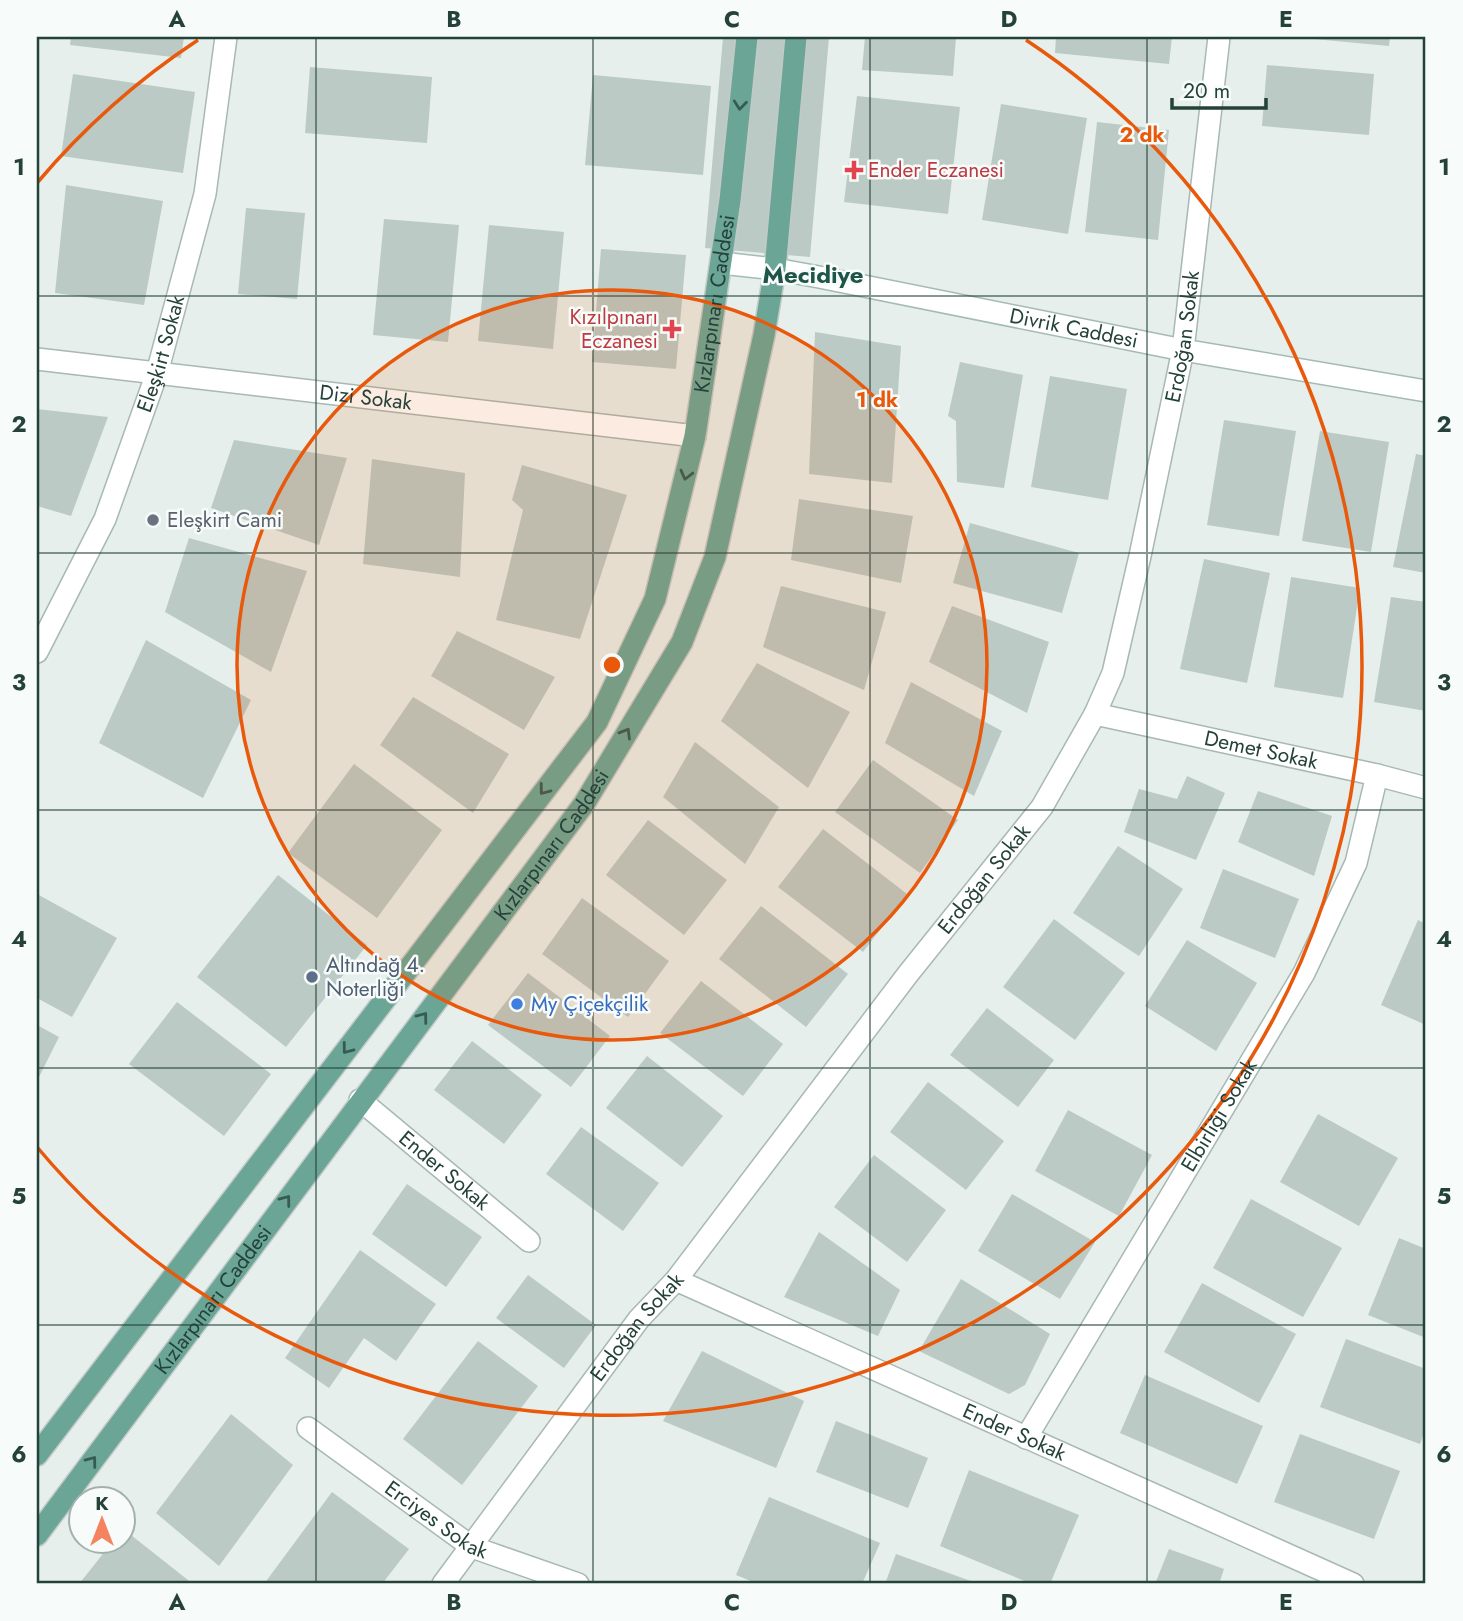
<svg xmlns="http://www.w3.org/2000/svg" width="1463" height="1621" font-family="Jost,sans-serif">
	<rect width="100%" height="100%" fill="#e6efeb"/>
	<g fill="#bbcac4">
		<path d="M71,37H184L181,58L70,45Z"/>
		<path d="M723,37H829L810,257L705,248Z"/>
		<path d="M865,37H956L953,76L862,70Z"/>
		<path d="M1056,37H1172L1169,64L1055,53Z"/>
		<path d="M1314,37H1390L1389,46L1314,39Z"/>
		<path d="M1267,65L1374,74L1369,135L1262,126Z"/>
		<path d="M310,67L432,77L427,143L305,133Z"/>
		<path d="M73,74L195,92L183,173L61,156Z"/>
		<path d="M593,75L711,86L703,175L585,165Z"/>
		<path d="M857,96L960,107L948,214L844,202Z"/>
		<path d="M1001,104L1087,118L1068,234L982,220Z"/>
		<path d="M1097,122L1169,130L1158,240L1085,232Z"/>
		<path d="M66,185L163,201L144,305L55,293Z"/>
		<path d="M246,208L305,213L297,299L238,294Z"/>
		<path d="M384,219L459,225L448,342L373,335Z"/>
		<path d="M489,225L564,232L553,349L478,341Z"/>
		<path d="M601,249L686,255L676,369L592,362Z"/>
		<path d="M815,332L901,346L892,483L809,474Z"/>
		<path d="M960,362L1023,375L1004,488L957,482L956,421L948,416Z"/>
		<path d="M1050,376L1127,389L1108,500L1031,487Z"/>
		<path d="M37,409L108,417L71,516L37,506Z"/>
		<path d="M1224,420L1296,431L1279,536L1207,525Z"/>
		<path d="M1320,431L1389,442L1371,552L1302,541Z"/>
		<path d="M234,440L347,458L319,545L211,508Z"/>
		<path d="M1416,454L1426,456V573L1393,567Z"/>
		<path d="M372,459L465,473L460,577L363,564Z"/>
		<path d="M522,465L627,495L580,639L496,620L523,510L512,500Z"/>
		<path d="M799,499L913,516L901,583L791,560Z"/>
		<path d="M970,523L1079,553L1062,613L953,583Z"/>
		<path d="M189,538L307,571L271,672L165,612Z"/>
		<path d="M1204,559L1270,573L1247,683L1180,669Z"/>
		<path d="M1291,577L1360,588L1343,698L1274,687Z"/>
		<path d="M781,586L886,612L864,690L763,647Z"/>
		<path d="M1391,597L1426,602V711L1374,702Z"/>
		<path d="M952,606L1049,642L1027,713L929,662Z"/>
		<path d="M457,631L555,677L524,730L431,676Z"/>
		<path d="M146,640L251,700L203,798L99,743Z"/>
		<path d="M757,663L850,712L808,788L721,721Z"/>
		<path d="M911,682L1002,731L974,796L885,743Z"/>
		<path d="M413,697L509,754L473,813L380,745Z"/>
		<path d="M695,742L779,807L745,864L663,797Z"/>
		<path d="M873,760L958,820L920,873L835,812Z"/>
		<path d="M354,764L442,830L377,918L288,853Z"/>
		<path d="M1187,776L1225,793L1196,860L1124,832L1139,789L1177,799Z"/>
		<path d="M1258,791L1332,816L1314,876L1238,842Z"/>
		<path d="M648,820L727,880L684,935L606,875Z"/>
		<path d="M823,829L907,894L863,952L778,887Z"/>
		<path d="M1118,846L1183,889L1139,956L1073,913Z"/>
		<path d="M1223,869L1299,899L1275,958L1200,928Z"/>
		<path d="M278,875L367,945L286,1047L197,977Z"/>
		<path d="M37,894L117,938L72,1017L37,998Z"/>
		<path d="M582,898L669,961L628,1017L542,954Z"/>
		<path d="M761,906L848,974L806,1027L719,959Z"/>
		<path d="M1054,919L1125,973L1075,1040L1003,987Z"/>
		<path d="M1418,920L1426,924V1025L1381,1005Z"/>
		<path d="M1187,940L1257,983L1216,1051L1145,1006Z"/>
		<path d="M528,973L610,1036L571,1087L488,1025Z"/>
		<path d="M701,981L783,1044L743,1096L660,1033Z"/>
		<path d="M177,1002L271,1074L224,1136L129,1064Z"/>
		<path d="M987,1008L1054,1060L1018,1107L950,1055Z"/>
		<path d="M37,1025L59,1037L37,1081Z"/>
		<path d="M472,1041L542,1095L504,1144L434,1090Z"/>
		<path d="M647,1056L723,1116L682,1167L606,1108Z"/>
		<path d="M928,1082L1004,1141L966,1190L890,1132Z"/>
		<path d="M1068,1110L1152,1155L1119,1216L1035,1171Z"/>
		<path d="M1318,1114L1398,1158L1359,1226L1280,1182Z"/>
		<path d="M581,1127L659,1183L623,1231L546,1174Z"/>
		<path d="M874,1155L946,1210L907,1262L834,1207Z"/>
		<path d="M407,1184L482,1237L446,1287L372,1234Z"/>
		<path d="M1012,1194L1095,1242L1060,1299L978,1251Z"/>
		<path d="M1251,1199L1342,1248L1303,1317L1213,1268Z"/>
		<path d="M819,1232L900,1290L878,1336L784,1297Z"/>
		<path d="M1399,1238L1426,1249V1338L1368,1315Z"/>
		<path d="M360,1250L436,1304L396,1361L364,1338L329,1388L285,1358Z"/>
		<path d="M528,1275L596,1325L564,1368L496,1318Z"/>
		<path d="M961,1279L1050,1334L1025,1385L1009,1394L919,1351Z"/>
		<path d="M1202,1283L1296,1334L1259,1403L1164,1352Z"/>
		<path d="M1346,1339L1426,1369V1428L1420,1444L1320,1407Z"/>
		<path d="M478,1341L538,1386L462,1485L403,1439Z"/>
		<path d="M702,1351L804,1401L776,1468L663,1421Z"/>
		<path d="M1145,1375L1263,1426L1237,1484L1120,1433Z"/>
		<path d="M231,1414L293,1465L219,1566L156,1513Z"/>
		<path d="M836,1421L928,1458L908,1508L816,1472Z"/>
		<path d="M1300,1434L1400,1471L1374,1539L1274,1502Z"/>
		<path d="M969,1470L1079,1515L1050,1584H1032L940,1546Z"/>
		<path d="M332,1492L409,1549L382,1584H264Z"/>
		<path d="M769,1497L880,1543L862,1584H758L736,1575Z"/>
		<path d="M122,1528L193,1584H79L114,1540H122Z"/>
		<path d="M1169,1549L1224,1569L1219,1584H1155Z"/>
		<path d="M896,1554L979,1584H885Z"/>
	</g>
	<g fill="none" stroke-linecap="round" stroke-linejoin="round">
		<g stroke="#a8b8b2" stroke-width="24">
			<g id="street">
				<path id="s1" d="M37,359L695,436"/>
				<path id="s2" d="M37,652L105,519L157,373L205,194L226,37"/>
				<path id="s3" d="M1095,714L1377,775L1426,788"/>
				<path id="s4" d="M360,1100L529,1241"/>
				<path id="s5" d="M676,1280L1353,1584"/>
				<path id="s6" d="M308,1428L472,1547L578,1584"/>
				<path id="s7" d="M1026,1438L1304,973L1356,863L1377,775"/>
				<path id="s8" d="M443,1584L639,1319L676,1280L908,974L1042,807L1095,714L1113,673L1140,556L1183,350L1219,37"/>
			</g>
		</g>
		<g stroke="#a4bbb3" stroke-width="24">
			<g id="secondary">
				<path id="s9" d="M721,263L775,269L819,277L1183,350L1426,391"/>
			</g>
		</g>
		<g stroke="#c2cac8" stroke-width="24">
			<g id="primary">
				<path id="s10" d="M37,1455L597,722L655,599L695,436L730,200L747,37"/>
				<path id="s11" d="M37,1535L584,804L682,642L715,557L764,335L775,269L796,37"/>
			</g>
		</g>
		<use href="#street" stroke="#fff" stroke-width="21"/>
		<use href="#secondary" stroke="#fff" stroke-width="21"/>
		<use href="#primary" stroke="#6aa596" stroke-width="21"/>
	</g>
	<defs><path id="oneway-chevron" d="M-2-3.5L2.5 0L-2 3.5" fill="none" stroke-width="1.6" stroke-linecap="round" stroke-linejoin="round" transform="scale(1.75)"/></defs>
	<g stroke="#365b51">
		<use href="#oneway-chevron" transform="translate(740 105) rotate(96)"/>
		<use href="#oneway-chevron" transform="translate(686 475) rotate(104)"/>
		<use href="#oneway-chevron" transform="translate(626 733) rotate(-59)"/>
		<use href="#oneway-chevron" transform="translate(544 790) rotate(127)"/>
		<use href="#oneway-chevron" transform="translate(423 1017) rotate(-53)"/>
		<use href="#oneway-chevron" transform="translate(347 1049) rotate(127)"/>
		<use href="#oneway-chevron" transform="translate(286 1200) rotate(-53)"/>
		<use href="#oneway-chevron" transform="translate(92 1461) rotate(-53)"/>
	</g>
	<path fill="none" stroke="#24423a" stroke-width="2" stroke-opacity="0.55" d="M316,37V1584M593,37V1584M870,37V1584M1147,37V1584M37,296H1426M37,553H1426M37,810H1426M37,1068H1426M37,1325H1426"/>
	<circle cx="612" cy="665" r="375" fill="#e8590c" fill-opacity=".12"/>
	<g fill="none" stroke="#e8590c" stroke-width="3.5">
		<circle cx="612" cy="665" r="375"/>
		<path d="M37 183A750 750 0 0 1 198 40M1026 40A750 750 0 1 1 37 1147"/>
	</g>
	<g fill="#e0444e" stroke="#f7fbf9" stroke-width="2.5">
		<path d="M850.5 159.5h7v7h7v7h-7v7h-7v-7h-7v-7h7z"/>
		<path d="M668.5 318.5h7v7h7v7h-7v7h-7v-7h-7v-7h7z"/>
	</g>
	<circle fill="#6b7280" stroke="#f7fbf9" stroke-width="2.5" cx="153" cy="520" r="7"/>
	<circle fill="#5c6f8a" stroke="#f7fbf9" stroke-width="2.5" cx="312" cy="977" r="7"/>
	<circle fill="#3f7fe0" stroke="#f7fbf9" stroke-width="2.5" cx="517" cy="1004" r="7"/>
	<g text-anchor="middle" dominant-baseline="central" stroke-width="5" stroke-linejoin="round" paint-order="stroke">
		<g font-size="21" fill="#be3a42" stroke="#f7fbf9" text-anchor="start">
			<text x="868" y="170">Ender Eczanesi</text>
			<text x="658" y="317" text-anchor="end">Kızılpınarı<tspan x="658" dy="24">Eczanesi</tspan></text>
		</g>
		<g font-size="21" fill="#24423a" stroke="#f7fbf9">
			<text stroke="none"><textPath href="#s10" startOffset="1360">Kızlarpınarı Caddesi</textPath></text>
			<text stroke="none"><textPath href="#s9" startOffset="359">Divrik Caddesi</textPath></text>
			<text stroke="none"><textPath href="#s8" startOffset="1477">Erdoğan Sokak</textPath></text>
			<text stroke="none"><textPath href="#s2" startOffset="324">Eleşkirt Sokak</textPath></text>
			<text stroke="none"><textPath href="#s1" startOffset="331">Dizi Sokak</textPath></text>
			<text stroke="none"><textPath href="#s3" startOffset="170">Demet Sokak</textPath></text>
			<text stroke="none"><textPath href="#s11" startOffset="861">Kızlarpınarı Caddesi</textPath></text>
			<text stroke="none"><textPath href="#s8" startOffset="889">Erdoğan Sokak</textPath></text>
			<text stroke="none"><textPath href="#s7" startOffset="376">Elbirliği Sokak</textPath></text>
			<text stroke="none"><textPath href="#s4" startOffset="110">Ender Sokak</textPath></text>
			<text stroke="none"><textPath href="#s11" startOffset="294">Kızlarpınarı Caddesi</textPath></text>
			<text stroke="none"><textPath href="#s8" startOffset="322">Erdoğan Sokak</textPath></text>
			<text stroke="none"><textPath href="#s5" startOffset="371">Ender Sokak</textPath></text>
			<text stroke="none"><textPath href="#s6" startOffset="158">Erciyes Sokak</textPath></text>
		</g>
		<g font-size="21" fill="#5b616d" stroke="#f7fbf9" text-anchor="start">
			<text x="167" y="520">Eleşkirt Cami</text>
		</g>
		<g font-size="21" fill="#4e5e75" stroke="#f7fbf9" text-anchor="start">
			<text x="326" y="965">Altındağ 4.<tspan x="326" dy="24">Noterliği</tspan></text>
		</g>
		<g font-size="21" fill="#366cbe" stroke="#f7fbf9" text-anchor="start">
			<text x="531" y="1004">My Çiçekçilik</text>
		</g>
		<g font-size="24" font-weight="bold" fill="#1f5548" stroke="#f7fbf9">
			<text x="813" y="274">Mecidiye</text>
		</g>
	</g>
	<circle cx="612" cy="665" r="10" fill="#e8590c" stroke="#f7fbf9" stroke-width="3.5"/>
	<g font-size="21" text-anchor="middle" font-weight="bold" fill="#e8590c" stroke="#f7fbf9" stroke-width="5" stroke-linejoin="round" paint-order="stroke">
		<text x="1142" y="142">2 dk</text>
		<text x="877" y="407">1 dk</text>
	</g>
	<rect width="1463" height="1621" fill="none" stroke="#f7fbf9" stroke-width="77"/>
	<g transform="translate(102 1520)"><circle r="33" fill="#f7fbf9" stroke="#a3b1ad" stroke-width="2"/>
	<path d="M0-5L12 26L0 18L-12 26Z" fill="#f4845f"/>
	<text y="-10" font-size="19" font-weight="bold" text-anchor="middle" fill="#24423a">K</text>
	</g>
	<path d="M1172 98v10h94v-10" fill="none" stroke="#24423a" stroke-width="3.5"/>
	<text x="1183" y="98" font-size="21" fill="#24423a" stroke="#f7fbf9" stroke-width="5" paint-order="stroke">20 m</text>
	<rect x="38" y="38" width="1386" height="1544" fill="none" stroke="#24423a" stroke-width="2.5"/>
	<g font-size="23" text-anchor="middle" font-weight="bold" fill="#24423a">
		<text x="177" y="27">A</text>
		<text x="454" y="27">B</text>
		<text x="732" y="27">C</text>
		<text x="1009" y="27">D</text>
		<text x="1286" y="27">E</text>
		<text x="19" y="175">1</text>
		<text x="1444" y="175">1</text>
		<text x="19" y="432">2</text>
		<text x="1444" y="432">2</text>
		<text x="19" y="690">3</text>
		<text x="1444" y="690">3</text>
		<text x="19" y="947">4</text>
		<text x="1444" y="947">4</text>
		<text x="19" y="1204">5</text>
		<text x="1444" y="1204">5</text>
		<text x="19" y="1462">6</text>
		<text x="1444" y="1462">6</text>
		<text x="177" y="1610">A</text>
		<text x="454" y="1610">B</text>
		<text x="732" y="1610">C</text>
		<text x="1009" y="1610">D</text>
		<text x="1286" y="1610">E</text>
	</g>
</svg>
